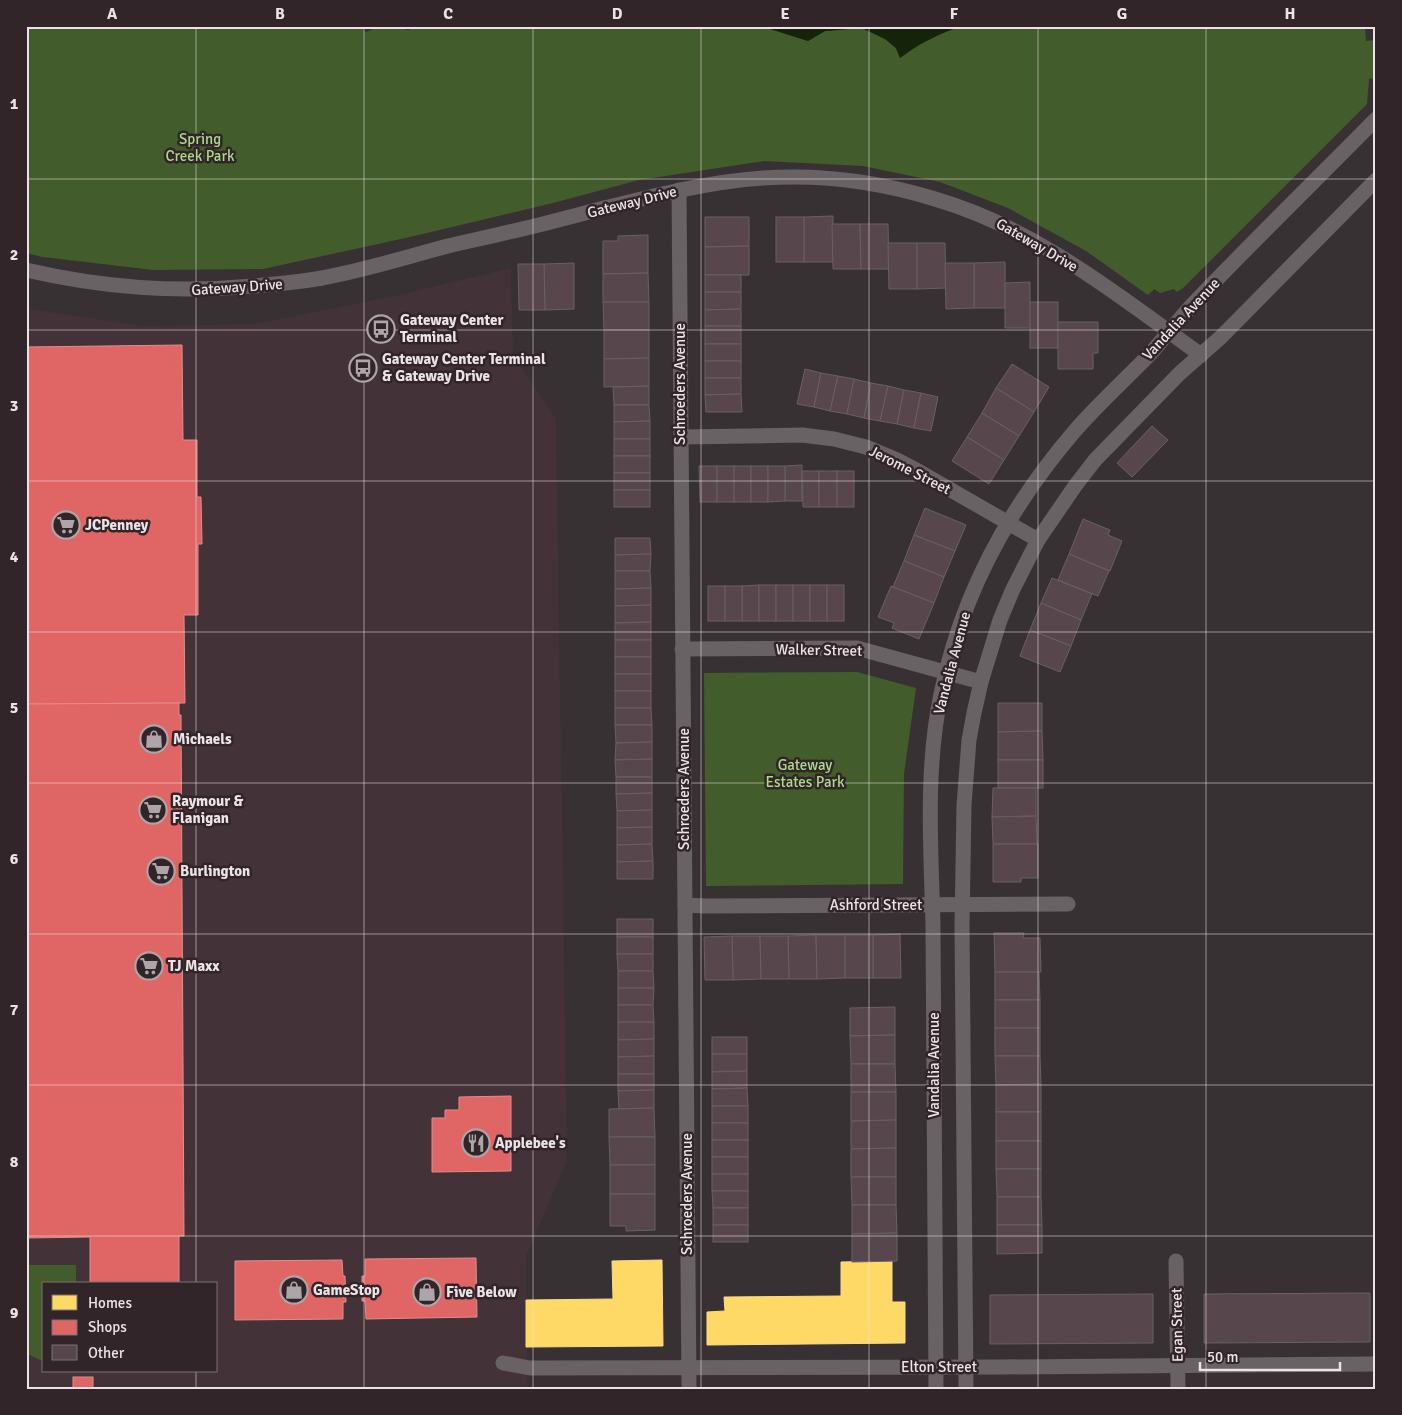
<svg xmlns="http://www.w3.org/2000/svg" width="1402" height="1415" font-family="Signika,sans-serif">
	<rect width="100%" height="100%" fill="#383134"/>
	<path fill="#433237" fill-rule="evenodd" d="M511,268L513,354L556,419L567,1161L526,1256L528,1389H26V308L42,311L143,326L256,324L408,293ZM44,1284H216V1371H44Z"/>
	<g fill="#425c2c">
		<path d="M26,26H359L366,32L380,26H393L408,30L420,26H470L525,29L528,26H750L767,28L808,41L825,31L862,28L885,39L896,48L900,58C918,44 940,33 962,26H1087L1106,28L1109,26H1365L1366,41L1376,40V78L1369,79L1367,104L1183,288L1177,292L1174,289L1160,293L1154,289L1148,295L1086,251L1008,208L940,182L863,166L764,161L639,180L553,203L410,237L263,269L153,270L43,257L26,253Z"/>
		<path d="M857,672L916,688L904,774L903,884L706,886L704,673Z"/>
		<path d="M26,1265H76V1284H44V1362L26,1353Z"/>
	</g>
	<path fill="#152409" d="M750,26H962C940,33 918,44 900,58L896,48L885,39L862,28L825,31L808,41L767,28Z"/>
	<g fill="#ffd966" stroke="#f9dc8c">
		<path d="M662,1260L663,1346L526,1347V1300L613,1299L612,1261Z"/>
		<path d="M892,1261V1302H905V1343L707,1345V1312L725,1311L724,1297L841,1296V1262Z"/>
	</g>
	<g fill="#e06666" stroke="#e48c8c">
		<path d="M182,345L183,440H197V497H201L202,544H198V615H184L185,703L26,704V347Z"/>
		<path d="M179,703V715H181L184,1236H179V1284H90V1237L26,1238V704Z"/>
		<path d="M511,1096V1171L432,1172V1118H445V1110H459V1097Z"/>
		<path d="M476,1258L477,1317L366,1319L365,1301H362V1276H365V1259Z"/>
		<path d="M342,1260L343,1276H345L346,1302H343V1319L235,1320V1261Z"/>
		<rect x="73" y="1377" width="20" height="12"/>
	</g>
	<g fill="#57474d" stroke="#676164">
		<path d="M833,216V262H804V217Z"/>
		<path d="M705,217H749V246L705,247Z"/>
		<rect x="776" y="217" width="28" height="45"/>
		<path d="M832,224H860L861,269H833Z"/>
		<path d="M860,224H888L889,269H861Z"/>
		<path d="M648,235V273L603,274V241H618V236Z"/>
		<path d="M888,243H917V289H889Z"/>
		<path d="M917,243H945L946,288L917,289Z"/>
		<path d="M749,246V275H705V247Z"/>
		<path d="M1005,262V308H974V263Z"/>
		<path d="M574,263V309L545,310L544,264Z"/>
		<path d="M945,263H974V308L946,309Z"/>
		<path d="M518,264H544L545,310H519Z"/>
		<path d="M648,273L649,302H603V274Z"/>
		<rect x="705" y="275" width="36" height="17"/>
		<path d="M1030,282V328H1005V283Z"/>
		<path d="M705,292H741V309L705,310Z"/>
		<path d="M603,302H649V330H604Z"/>
		<rect x="1030" y="302" width="28" height="46"/>
		<path d="M741,309V326H705V310Z"/>
		<path d="M1058,322H1098V353H1093V369H1058Z"/>
		<rect x="705" y="326" width="36" height="18"/>
		<path d="M604,330H649V358L604,359Z"/>
		<rect x="705" y="344" width="36" height="17"/>
		<path d="M649,358V386L604,387V359Z"/>
		<rect x="705" y="361" width="36" height="17"/>
		<path d="M1012,364L1049,387L1034,412L996,388Z"/>
		<path d="M805,369L821,373L814,407L797,404Z"/>
		<path d="M821,373L838,376L830,411L814,407Z"/>
		<path d="M838,376L854,379L847,414L830,411Z"/>
		<path d="M705,378H741V394L705,395Z"/>
		<path d="M854,379L871,383L864,418L847,414Z"/>
		<path d="M871,383L888,386L880,421L864,418Z"/>
		<path d="M649,386V405H614L613,387Z"/>
		<path d="M888,386L904,390L897,424L880,421Z"/>
		<path d="M996,388L1034,412L1019,436L982,413Z"/>
		<path d="M904,390L921,393L914,428L897,424Z"/>
		<path d="M921,393L938,397L931,431L914,428Z"/>
		<path d="M741,394L742,412H706L705,395Z"/>
		<path d="M614,405H649L650,421L614,422Z"/>
		<path d="M982,413L1019,436L1004,460L967,437Z"/>
		<path d="M650,421V439H614V422Z"/>
		<path d="M1152,426L1168,440L1132,477L1117,463Z"/>
		<path d="M967,437L1004,460L989,484L952,461Z"/>
		<rect x="614" y="439" width="36" height="17"/>
		<rect x="614" y="456" width="36" height="17"/>
		<path d="M802,465V501H785V466Z"/>
		<path d="M699,466H717V502H700Z"/>
		<rect x="717" y="466" width="17" height="36"/>
		<rect x="734" y="466" width="17" height="36"/>
		<rect x="751" y="466" width="17" height="36"/>
		<path d="M768,466H785V501L768,502Z"/>
		<path d="M802,471H819V507H803Z"/>
		<rect x="819" y="471" width="18" height="36"/>
		<rect x="837" y="471" width="17" height="36"/>
		<rect x="614" y="473" width="36" height="17"/>
		<rect x="614" y="490" width="36" height="17"/>
		<path d="M925,508L966,525L955,551L914,535Z"/>
		<path d="M1083,519L1110,530L1108,535L1122,541L1110,571L1069,554Z"/>
		<path d="M914,535L955,551L944,577L904,561Z"/>
		<path d="M615,538H650L651,554L615,555Z"/>
		<path d="M651,554L650,571H615V555Z"/>
		<path d="M1069,554L1109,571L1098,596L1058,580Z"/>
		<path d="M904,561L944,577L934,603L893,587Z"/>
		<path d="M615,571H650L651,588L615,589Z"/>
		<path d="M1052,578L1092,594L1081,620L1041,603Z"/>
		<path d="M759,585V621H742V586Z"/>
		<rect x="759" y="585" width="17" height="36"/>
		<rect x="776" y="585" width="17" height="36"/>
		<rect x="793" y="585" width="17" height="36"/>
		<rect x="810" y="585" width="17" height="36"/>
		<rect x="827" y="585" width="17" height="36"/>
		<rect x="708" y="586" width="17" height="35"/>
		<rect x="725" y="586" width="17" height="35"/>
		<path d="M891,586L934,603L919,639L892,628L894,623L878,617Z"/>
		<path d="M651,588V605L615,606V589Z"/>
		<path d="M1041,603L1081,620L1071,646L1030,630Z"/>
		<path d="M651,605V622L615,623V606Z"/>
		<path d="M651,622V640H615V623Z"/>
		<path d="M1030,630L1071,646L1060,672L1020,656Z"/>
		<rect x="615" y="640" width="36" height="17"/>
		<rect x="615" y="657" width="36" height="17"/>
		<rect x="615" y="674" width="36" height="17"/>
		<rect x="615" y="691" width="36" height="17"/>
		<path d="M998,703H1042V731L998,732Z"/>
		<path d="M615,708H651L652,725H615Z"/>
		<path d="M615,725H652V742L616,743Z"/>
		<path d="M1042,731L1043,760H998V732Z"/>
		<path d="M652,742V759L615,760L616,743Z"/>
		<path d="M652,759V777H616L615,760Z"/>
		<rect x="998" y="760" width="45" height="28"/>
		<path d="M616,777H652V793L616,794Z"/>
		<path d="M993,788H1036V816L992,817Z"/>
		<path d="M652,793V810L617,811L616,794Z"/>
		<path d="M652,810V827L617,828V811Z"/>
		<path d="M1036,816L1037,844H993L992,817Z"/>
		<path d="M652,827V844L617,845V828Z"/>
		<path d="M652,844L653,861L617,862V845Z"/>
		<path d="M993,844H1038V878H1021V882H993Z"/>
		<path d="M653,861V879H617V862Z"/>
		<rect x="617" y="919" width="36" height="18"/>
		<path d="M994,933H1024L1023,938H1040L1041,972H995Z"/>
		<path d="M900,934L901,978H873V935Z"/>
		<path d="M816,935L817,979H789L788,936Z"/>
		<path d="M816,935H845V978L817,979Z"/>
		<rect x="845" y="935" width="28" height="43"/>
		<path d="M732,936H760L761,979L733,980Z"/>
		<path d="M732,936L733,980H705L704,937Z"/>
		<path d="M760,936H788L789,979H761Z"/>
		<rect x="617" y="937" width="36" height="17"/>
		<path d="M617,954H653V971H618Z"/>
		<path d="M618,971H653L654,988H618Z"/>
		<path d="M995,972H1039L1040,1000H995Z"/>
		<path d="M618,988H654L653,1005H618Z"/>
		<rect x="995" y="1000" width="45" height="28"/>
		<path d="M618,1005H653L654,1022H618Z"/>
		<path d="M895,1007V1035L850,1036V1008Z"/>
		<path d="M618,1022H654V1039L618,1040Z"/>
		<rect x="995" y="1028" width="45" height="28"/>
		<path d="M895,1035V1064H851L850,1036Z"/>
		<rect x="712" y="1037" width="35" height="17"/>
		<path d="M654,1039V1056L618,1057V1040Z"/>
		<path d="M712,1054H747V1071L712,1072Z"/>
		<path d="M654,1056V1074H618V1057Z"/>
		<path d="M995,1056H1040L1041,1084L996,1085Z"/>
		<path d="M851,1064H895L896,1092H851Z"/>
		<path d="M747,1071V1088L712,1089V1072Z"/>
		<path d="M618,1074H654V1090L618,1091Z"/>
		<path d="M1041,1084V1112H996V1085Z"/>
		<path d="M747,1088L748,1106H712V1089Z"/>
		<path d="M654,1090V1108L619,1109L618,1091Z"/>
		<path d="M851,1092H896V1120L851,1121Z"/>
		<rect x="712" y="1106" width="36" height="17"/>
		<path d="M654,1108L655,1137H609V1109Z"/>
		<rect x="996" y="1112" width="45" height="29"/>
		<path d="M896,1120V1148L851,1149V1121Z"/>
		<rect x="712" y="1123" width="36" height="17"/>
		<path d="M609,1137H655V1165H610Z"/>
		<rect x="712" y="1140" width="36" height="17"/>
		<rect x="996" y="1141" width="45" height="28"/>
		<path d="M896,1148V1177H851V1149Z"/>
		<rect x="712" y="1157" width="36" height="17"/>
		<rect x="610" y="1165" width="45" height="29"/>
		<path d="M996,1169H1041V1197H997Z"/>
		<rect x="712" y="1174" width="36" height="17"/>
		<path d="M851,1177H896V1205H852Z"/>
		<path d="M712,1191H748V1208H713Z"/>
		<path d="M610,1194H655V1230L626,1231V1226H610Z"/>
		<path d="M997,1197H1041L1042,1225H997Z"/>
		<path d="M852,1205H896L897,1233L852,1234Z"/>
		<rect x="713" y="1208" width="35" height="17"/>
		<rect x="713" y="1225" width="35" height="17"/>
		<path d="M997,1225H1042V1253L997,1254Z"/>
		<path d="M897,1233V1261L852,1262V1234Z"/>
		<path d="M1370,1293V1342L1204,1343V1294Z"/>
		<path d="M1153,1294V1343L990,1344V1295Z"/>
	</g>
	<g fill="none" stroke-linecap="round" stroke-linejoin="round">
		<g stroke="#686264" stroke-width="15">
			<path d="M679,190L689,1389"/>
			<path d="M26,270C104,288 175,293 254,286C277,284 300,282 322,278C365,270 406,257 448,246C468,241 489,237 509,232C537,226 565,218 593,211C649,197 705,182 763,178C821,174 880,182 935,199C1035,228 1118,295 1201,355"/>
			<path d="M681,437L802,435L834,439L866,447L897,460L918,471L1038,540"/>
			<path d="M682,649L857,648L981,682"/>
			<path d="M685,905L705,906L1068,904"/>
			<path d="M1176,1261L1178,1389"/>
			<path d="M503,1363L530,1368L1002,1367L1376,1364"/>
			<path d="M936,1389L933,925C931,848 925,770 941,694C961,596 1009,508 1073,433C1097,405 1125,380 1151,353C1166,336 1180,318 1195,302C1254,240 1316,180 1376,119"/>
			<path d="M966,1389L962,926L964,805L969,740L974,713L981,682L1000,620L1013,589L1038,540L1075,486L1095,460L1180,373L1221,337L1376,180"/>
		</g>
	</g>
	<path fill="none" stroke="#ece3e6" stroke-width="1" stroke-opacity="0.55" d="M196,26V1284M364,26V1389M533,26V1389M701,26V1389M869,26V1389M1038,26V1389M1206,26V1389M26,179H1376M26,330H1376M26,481H1376M26,632H1376M26,783H1376M26,934H1376M26,1085H1376M26,1236H1376M196,1371V1389"/>
	<defs>
		<g id="bus-ring" transform="scale(1.4375)"><circle r="9.5" fill="#312529" stroke="#ada5a8" stroke-width="1.5"/><path d="M-5-6H5V4H4V6H2V4H-2V6H-4V4H-5ZM-3.5-4V0h7V-4ZM-3.5 1.2v1.5H-2V1.2ZM2 1.2v1.5H3.5V1.2Z" fill="#ada5a8"/></g>
		<g id="supermarket-ring" transform="scale(1.4375)"><circle r="9.5" fill="#312529" stroke="#ada5a8" stroke-width="1.5"/><path d="M-6-5.5h2.5l.6 2H6L4.5 2H-2.5L-4.4-4H-6ZM-1.5 3.2a1.3 1.3 0 1 0 .1 0ZM3 3.2a1.3 1.3 0 1 0 .1 0Z" fill="#ada5a8"/></g>
		<g id="shop-ring" transform="scale(1.4375)"><circle r="9.5" fill="#312529" stroke="#ada5a8" stroke-width="1.5"/><path d="M-5-2.5h2.3a2.7 3.5 0 0 1 5.4 0H5L5.5 6h-11ZM-1.5-2.5h3a1.5 2.3 0 0 0-3 0Z" fill="#ada5a8"/></g>
		<g id="restaurant-ring" transform="scale(1.4375)"><circle r="9.5" fill="#312529" stroke="#ada5a8" stroke-width="1.5"/><path d="M-5-6h1v4h1v-4h1v4h1v-4h1v5L-1.5 .5V6h-2V.5L-5-1ZM5-6V6H3V1.5H1.5Q1.5-4 5-6Z" fill="#ada5a8"/></g>
	</defs>
	<g fill-rule="evenodd">
		<use href="#bus-ring" x="381" y="329"/>
		<use href="#bus-ring" x="363" y="368"/>
		<use href="#supermarket-ring" x="66" y="525"/>
		<use href="#shop-ring" x="154" y="739"/>
		<use href="#supermarket-ring" x="153" y="810"/>
		<use href="#supermarket-ring" x="161" y="871"/>
		<use href="#supermarket-ring" x="149" y="966"/>
		<use href="#restaurant-ring" x="476" y="1143"/>
		<use href="#shop-ring" x="294" y="1290"/>
		<use href="#shop-ring" x="427" y="1292"/>
	</g>
	<g text-anchor="middle" dominant-baseline="central" stroke-width="5" stroke-linejoin="round" paint-order="stroke">
		<g font-size="15" fill="#aadc88" stroke="#312529">
			<text x="200" y="139">Spring<tspan x="200" dy="17">Creek Park</tspan></text>
			<text x="805" y="765">Gateway<tspan x="805" dy="17">Estates Park</tspan></text>
		</g>
		<g font-size="15" fill="#ece3e6" stroke="#312529">
			<text transform="translate(632 202) rotate(-14)">Gateway Drive</text>
			<text transform="translate(1037 245) rotate(30)">Gateway Drive</text>
			<text transform="translate(237 287) rotate(-4)">Gateway Drive</text>
			<text transform="translate(1181 319) rotate(-47)">Vandalia Avenue</text>
			<text transform="translate(680 384) rotate(-90)">Schroeders Avenue</text>
			<text transform="translate(910 470) rotate(27)">Jerome Street</text>
			<text transform="translate(819 650) rotate(1)">Walker Street</text>
			<text transform="translate(952 663) rotate(-75)">Vandalia Avenue</text>
			<text transform="translate(684 789) rotate(-90)">Schroeders Avenue</text>
			<text x="876" y="905">Ashford Street</text>
			<text transform="translate(934 1065) rotate(-90)">Vandalia Avenue</text>
			<text transform="translate(687 1194) rotate(-90)">Schroeders Avenue</text>
			<text transform="translate(1177 1325) rotate(-91)">Egan Street</text>
			<text x="939" y="1367">Elton Street</text>
		</g>
		<g font-size="15" font-weight="bold" fill="#ece3e6" stroke="#312529" text-anchor="start">
			<text x="400" y="320">Gateway Center<tspan x="400" dy="17">Terminal</tspan></text>
			<text x="382" y="359">Gateway Center Terminal<tspan x="382" dy="17">&amp; Gateway Drive</tspan></text>
			<text x="85" y="525">JCPenney</text>
			<text x="173" y="739">Michaels</text>
			<text x="172" y="801">Raymour &amp;<tspan x="172" dy="17">Flanigan</tspan></text>
			<text x="180" y="871">Burlington</text>
			<text x="168" y="966">TJ Maxx</text>
			<text x="495" y="1143">Applebee's</text>
			<text x="313" y="1290">GameStop</text>
			<text x="446" y="1292">Five Below</text>
		</g>
	</g>
	<rect width="1402" height="1415" fill="none" stroke="#312529" stroke-width="55"/>
	<rect x="42" y="1282" width="175" height="90" fill="#312529" stroke="#7c7175"/>
	<rect x="52" y="1295" width="25" height="15" fill="#ffd966" stroke="#7c7175"/>
	<text x="88" y="1308" font-size="15" fill="#ece3e6">Homes</text>
	<rect x="52" y="1320" width="25" height="15" fill="#e06666" stroke="#7c7175"/>
	<text x="88" y="1332" font-size="15" fill="#ece3e6">Shops</text>
	<rect x="52" y="1345" width="25" height="15" fill="#57474d" stroke="#7c7175"/>
	<text x="88" y="1358" font-size="15" fill="#ece3e6">Other</text>
	<path d="M1200 1362v8h140v-8" fill="none" stroke="#ece3e6" stroke-width="2.5"/>
	<text x="1207" y="1362" font-size="15" fill="#ece3e6" stroke="#312529" stroke-width="4" paint-order="stroke">50 m</text>
	<rect x="28" y="28" width="1346" height="1360" fill="none" stroke="#ece3e6" stroke-width="2"/>
	<g font-size="16" text-anchor="middle" font-weight="bold" fill="#ece3e6">
		<text x="112" y="19">A</text>
		<text x="280" y="19">B</text>
		<text x="448" y="19">C</text>
		<text x="617" y="19">D</text>
		<text x="785" y="19">E</text>
		<text x="954" y="19">F</text>
		<text x="1122" y="19">G</text>
		<text x="1290" y="19">H</text>
		<text x="14" y="109">1</text>
		<text x="14" y="260">2</text>
		<text x="14" y="411">3</text>
		<text x="14" y="562">4</text>
		<text x="14" y="713">5</text>
		<text x="14" y="864">6</text>
		<text x="14" y="1015">7</text>
		<text x="14" y="1167">8</text>
		<text x="14" y="1318">9</text>
	</g>
</svg>
